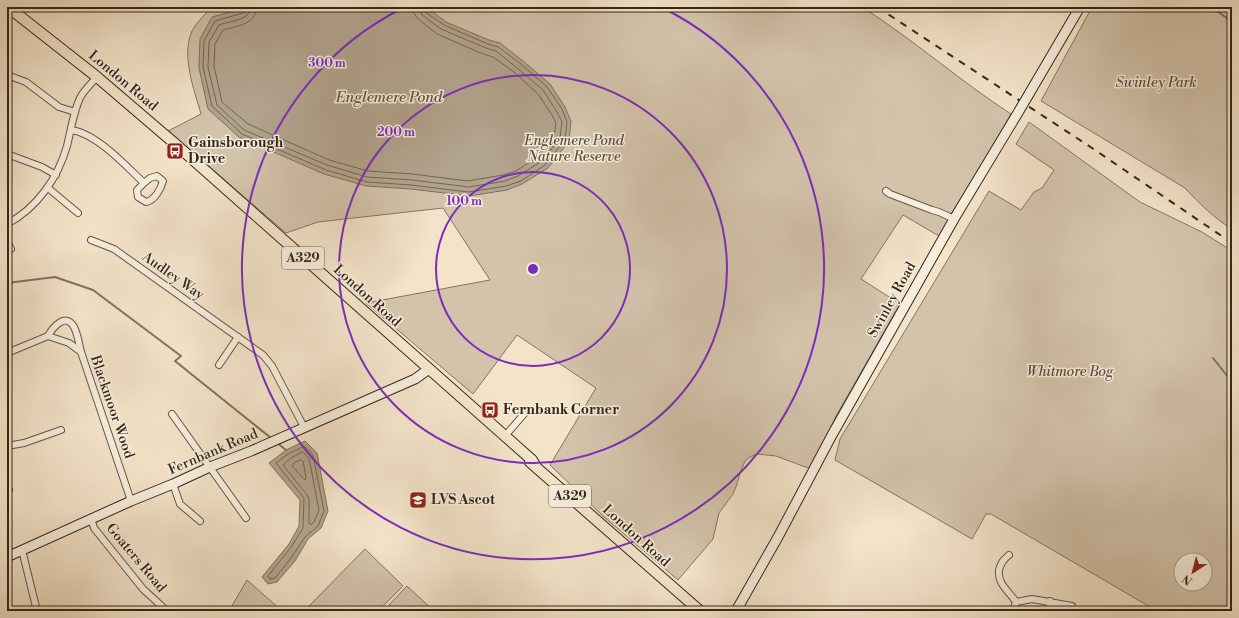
<svg xmlns="http://www.w3.org/2000/svg" width="1239" height="618" font-family="'Libre Bodoni',serif">
	<rect width="100%" height="100%" fill="#f3e3c9"/>
	<filter id="stains"><feTurbulence type="fractalNoise" baseFrequency=".005" numOctaves="4"/><feColorMatrix values="0 0 0 0 .2 0 0 0 0 .09 0 0 0 0 .02 0 0 0 .5 -.17"/></filter>
	<radialGradient id="worn" r=".72"><stop offset=".6" stop-color="#630" stop-opacity="0"/><stop offset="1" stop-color="#630" stop-opacity=".3"/></radialGradient>
	<g fill="#d3c3ab" stroke="#847562" fill-rule="evenodd">
		<path d="M212,7H862C914,40 960,81 1011,114C988,156 962,195 939,236L903,215L861,279L900,304L836,416L811,469L776,456L757,454L750,457L745,461L740,473L737,484L733,494L719,513L713,539L678,580L604,517L550,465L596,388L517,335L473,394L366,303L490,280L443,208L318,222L286,233L168,131L201,114C194,89 181,56 192,31C197,22 205,14 212,7Z"/>
		<path d="M1092,7H1232V229C1214,218 1200,204 1185,188L1041,101Z"/>
		<path d="M1029,122L1140,202L1202,232L1232,251V611H1157L991,514H986L972,539L835,460L840,439L989,191L1021,210L1034,192L1042,188L1054,170L1016,144ZM1181,560H1205V584H1181Z"/>
		<path d="M365,549L403,586L378,611H306L305,610Z"/>
		<path d="M247,580L282,611H231L233,604Z"/>
		<path d="M407,586L434,611H396L389,605Z"/>
	</g>
	<g fill="#b2a38d" stroke="#80715f">
		<path d="M248,7H426L446,22L489,40L500,43L523,61L550,84L565,107L571,121L569,141L548,168L522,184L507,190L469,196L411,189L366,186L324,174L239,137L208,109L199,68L200,39L212,17Z"/>
		<path d="M305,441L317,453L328,511L321,528L308,539L295,561L277,582L268,584L262,577L289,544L299,526L300,500L269,463L286,450Z"/>
	</g>
	<g fill="none" stroke-linecap="round" stroke-linejoin="round">
		<g stroke="#736553" stroke-width="1">
			<path d="M246,7L245,10L243,13L215,21L204,41L203,67L212,106L242,134L326,170L367,182L411,185L469,192L506,186L521,181L545,165L565,140L567,122L562,109L547,87L521,64L498,47L488,44L444,25L425,12L424,7"/>
			<path d="M251,7C250,21 229,21 219,25L209,42L208,67L217,105L244,130L327,165L367,177L412,180L469,187L505,181L518,176L542,161L560,138L562,122L557,112L543,90L517,68L496,51L486,48L441,29L422,15L419,7"/>
			<path d="M257,7C256,25 236,26 223,30L215,44L214,66L222,102L248,124L329,160L368,171L412,174L468,181L503,175L516,171L538,157L554,136L556,123L552,115L538,94L514,72L493,57L483,54L437,34L417,18L414,13L413,7"/>
			<path d="M303,447H305L313,455L324,511L318,526L305,537L291,558L275,578L270,579L268,576L292,546L303,528L304,498L276,463L288,454Z"/>
			<path d="M303,452L309,458L319,510L314,522L311,525L309,523V500L308,496L283,465L291,458Z"/>
			<path d="M301,460L303,461L306,478L305,480L292,466L294,463Z"/>
		</g>
		<g stroke="#80715f" stroke-width="2">
			<path d="M1212,7L1232,22"/>
			<path d="M7,283L55,277L93,290L181,356L175,361L271,438"/>
			<path d="M1213,358L1232,382"/>
			<path d="M276,442L286,450"/>
		</g>
		<g stroke="#645645" stroke-width="8">
			<g id="street">
				<path d="M7,75L26,82L59,107L75,112"/>
				<path d="M71,130C96,133 126,166 144,183L137,190L138,197L146,202C154,201 161,189 163,181L157,176L150,178L144,183"/>
				<path d="M7,154L42,167L56,175"/>
				<path d="M48,188L78,213"/>
				<path d="M886,191L890,194L932,210L939,212L954,219"/>
				<path d="M7,224C37,208 58,178 67,146C71,130 73,113 80,98C84,90 91,84 97,77"/>
				<path d="M91,240L114,249L263,355L272,366L304,427"/>
				<path d="M7,241L11,249"/>
				<path d="M48,336C53,327 66,312 74,327C78,335 79,344 81,352"/>
				<path d="M7,353L48,336L69,343L81,352L131,501"/>
				<path d="M219,365L238,337"/>
				<path d="M172,414L246,518"/>
				<path d="M505,436L524,414"/>
				<path d="M7,446L24,443L61,430"/>
				<path d="M173,484L180,504L200,521"/>
				<path d="M7,494L9,490"/>
				<path d="M91,518L94,528L143,589L167,611"/>
				<path d="M22,550L37,611"/>
				<path d="M1009,555C1003,560 1001,563 999,570C997,584 1010,592 1016,602"/>
				<path d="M1016,602L1032,599L1072,606"/>
				<path d="M1013,611L1016,602"/>
				<path d="M1049,611L1050,601"/>
			</g>
		</g>
		<g stroke="#342719" stroke-width="11">
			<g id="secondary">
				<path d="M1029,94L1080,7"/>
				<path d="M7,557L131,501L173,484L210,467L251,451L415,379L429,369"/>
				<path d="M736,611L778,537L832,435L954,219L1019,111"/>
			</g>
		</g>
		<g stroke="#342719" stroke-width="12">
			<g id="primary">
				<path d="M8,7L97,77L173,142L532,460L535,465"/>
				<path d="M530,462L700,611"/>
			</g>
		</g>
		<use href="#street" stroke="#f7eddc" stroke-width="6"/>
		<use href="#secondary" stroke="#f7eddc" stroke-width="9"/>
		<use href="#primary" stroke="#f3e3c9" stroke-width="10"/>
		<path stroke="#342719" stroke-width="2" stroke-dasharray="7 7" stroke-linecap="butt" d="M877,7L1092,148L1232,243"/>
		<g stroke="#342719" stroke-width="11" stroke-linecap="butt">
			<path id="secondary-bridge" d="M1019,111L1029,94"/>
		</g>
		<use href="#secondary-bridge" stroke="#f7eddc" stroke-width="9"/>
	</g>
	<g fill="none" stroke="#7b2cbf" stroke-width="2">
		<circle cx="533" cy="269" r="97"/>
		<circle cx="533" cy="269" r="194"/>
		<path d="M661 7A291 291 0 1 1 405 7"/>
	</g>
	<defs>
		<g id="bus-square" transform="scale(0.9)"><rect x="-9" y="-9" width="18" height="18" rx="4" fill="#8f2418" stroke="#f7eddc"/><path d="M-5-6H5V4H4V6H2V4H-2V6H-4V4H-5ZM-3.5-4V0h7V-4ZM-3.5 1.2v1.5H-2V1.2ZM2 1.2v1.5H3.5V1.2Z" fill="#fff"/></g>
		<g id="school-square" transform="scale(0.9)"><rect x="-9" y="-9" width="18" height="18" rx="4" fill="#8f2418" stroke="#f7eddc"/><path d="M0-5L7-2L0 1L-7-2ZM-4 1L0 2.5L4 1V4Q0 6-4 4Z" fill="#fff"/></g>
	</defs>
	<g fill-rule="evenodd">
		<use href="#bus-square" x="175" y="151"/>
		<use href="#bus-square" x="490" y="410"/>
		<use href="#school-square" x="418" y="500"/>
	</g>
	<g text-anchor="middle" dominant-baseline="central" stroke-width="3" stroke-linejoin="round" paint-order="stroke">
		<g fill="#f7eddc" stroke="#6e6254" stroke-width="1">
			<rect x="282" y="247" width="42" height="22" rx="3"/>
			<rect x="549" y="485" width="42" height="22" rx="3"/>
		</g>
		<g font-size="13" font-weight="bold" fill="#342719">
			<text x="303" y="258">A329</text>
			<text x="570" y="496">A329</text>
		</g>
		<g font-size="14" fill="#342719" stroke="#f7eddc">
			<text transform="translate(123 81) rotate(40)">London Road</text>
			<text transform="translate(173 276) rotate(35)">Audley Way</text>
			<text transform="translate(367 296) rotate(42)">London Road</text>
			<text transform="translate(892 300) rotate(-61)">Swinley Road</text>
			<text transform="translate(112 407) rotate(71)">Blackmoor Wood</text>
			<text transform="translate(213 452) rotate(-23)">Fernbank Road</text>
			<text transform="translate(636 536) rotate(42)">London Road</text>
			<text transform="translate(136 558) rotate(50)">Goaters Road</text>
		</g>
		<g font-size="14" font-style="italic" fill="#5c4e3e" stroke="#f7eddc">
			<text x="1156" y="83">Swinley Park</text>
			<text x="574" y="141">Englemere Pond<tspan x="574" dy="16">Nature Reserve</tspan></text>
			<text x="1070" y="372">Whitmore Bog</text>
		</g>
		<g font-size="14" font-weight="bold" fill="#342719" stroke="#f7eddc" text-anchor="start">
			<text x="188" y="143">Gainsborough<tspan x="188" dy="16">Drive</tspan></text>
			<text x="503" y="410">Fernbank Corner</text>
			<text x="431" y="500">LVS Ascot</text>
		</g>
		<g font-size="15" font-style="italic" fill="#605242" stroke="#f7eddc">
			<text x="389" y="97">Englemere Pond</text>
		</g>
	</g>
	<circle cx="533" cy="269" r="6" fill="#7b2cbf" stroke="#f7eddc" stroke-width="2"/>
	<g font-size="12" text-anchor="middle" font-weight="bold" fill="#7b2cbf" stroke="#f7eddc" stroke-width="3" stroke-linejoin="round" paint-order="stroke">
		<text x="327" y="67">300 m</text>
		<text x="396" y="136">200 m</text>
		<text x="464" y="205">100 m</text>
	</g>
	<rect width="1239" height="618" fill="none" stroke="#f3e3c9" stroke-width="24"/>
	<rect x="8" y="8" width="1223" height="602" fill="none" stroke="#342719" stroke-width="2"/>
	<rect x="12" y="12" width="1215" height="594" fill="none" stroke="#342719"/>
	<g transform="translate(1193 572) rotate(216)"><circle r="19" fill="#f7eddc" stroke="#a99e8e"/>
	<path d="M0-3L7 15L0 10L-7 15Z" fill="#8f2418"/>
	<text y="-6" font-size="11" font-weight="bold" text-anchor="middle" fill="#342719">N</text>
	</g>
	<rect width="100%" height="100%" filter="url(#stains)"/>
	<rect width="100%" height="100%" fill="url(#worn)"/>
</svg>
